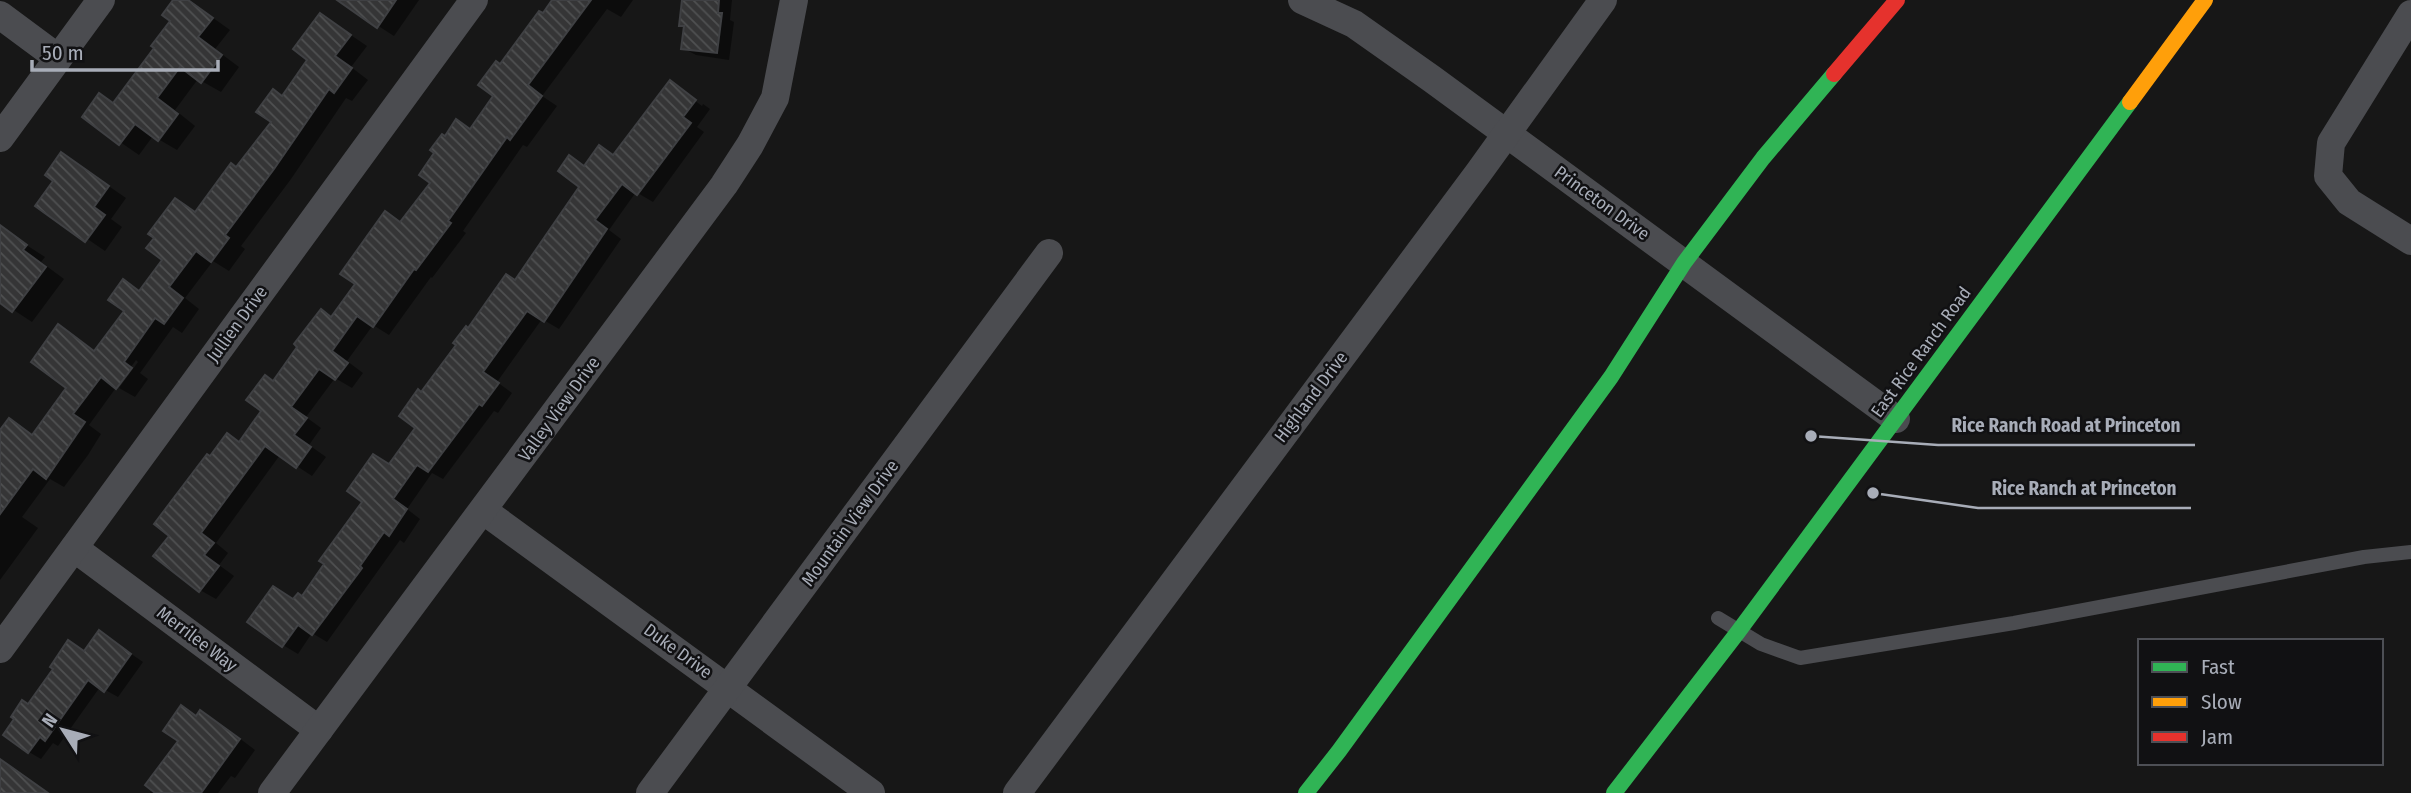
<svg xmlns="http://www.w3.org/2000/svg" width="2411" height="793" font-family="'Fira Sans Condensed',sans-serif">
	<defs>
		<pattern id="building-back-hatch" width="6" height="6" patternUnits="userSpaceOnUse" patternTransform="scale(1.75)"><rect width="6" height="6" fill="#353536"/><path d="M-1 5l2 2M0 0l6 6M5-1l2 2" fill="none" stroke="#4f5051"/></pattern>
	</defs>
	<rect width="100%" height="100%" fill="#171717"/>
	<g fill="#0007">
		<path d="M175,0H188L230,30L215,49L239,67L221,92L198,79L175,110L195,126L177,150L153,136L139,155L84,117L100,95L115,104L156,48L172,21Z"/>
		<path d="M362,0H419L394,36L355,11Z"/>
		<path d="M554,0H633L621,17L607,9L542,96L557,106L527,147L523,145L463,231L466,233L432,278L431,277L389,335L373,325L347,361L363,373L352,388L335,378L306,417L321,428L309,445L326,457L312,476L280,455L216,543L228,553L219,565L234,576L216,599L200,590L172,536L211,458L240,443L264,411L274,382L333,318L357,283L386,214L402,223L433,183L446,138L471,130L496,96L501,66Z"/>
		<path d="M684,0H732L730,20L734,22L729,60L696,55L683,48L686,28L681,25Z"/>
		<path d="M321,15L367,46L351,67L368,80L352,101L346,98L291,179L241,246L245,249L229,271L213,261L185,298L199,309L182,333L173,327L140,373L148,379L135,397L119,388L138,362L136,360L89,425L101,434L88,455L64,487L50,479L22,517L38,528L0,580V433L9,420L34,436L69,388L59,327L96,351L126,310L123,282L140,291L164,260L175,200L197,213L237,169L273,122L283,97L310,60Z"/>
		<path d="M671,82L683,89V92L702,106L703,104L710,109L697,127L704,132L653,202L636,192L609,230L621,239L559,329L542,319L497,382L512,393L498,413L494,411L443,479L432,473L407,509L420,519L404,543L400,540L327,642L312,633L298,654L283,645L294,600L302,598L418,427L421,394L468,330L516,281L581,186L570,157L586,167L600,147L614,156Z"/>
		<path d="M62,154L126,198L111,219L122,227L105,251L38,205L56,181Z"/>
		<path d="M3,230L45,257L41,262L64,279L32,322L0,301V234Z"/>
		<path d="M111,640L143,662L118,697L100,687L58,746L53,743L41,759L29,752L28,706L85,652Z"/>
		<path d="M182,707L198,717L201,713L218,722L255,750L235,778L231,776L218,793H150L180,741Z"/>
	</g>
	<g fill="url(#building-back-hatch)" stroke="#3f4043" stroke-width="2">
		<path d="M173,0H188L213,18L198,37L222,55L201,83L180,67L157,98L178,114L158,141L135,124L119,145L82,117L99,93L113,103L154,48L151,46L170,21L162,15Z"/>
		<path d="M337,0H396L377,28Z"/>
		<path d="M552,0H591L528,85L542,96L510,140L507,137L448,221L451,223L416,270L414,269L373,327L357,316L332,351L348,363L335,380L319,369L291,407L307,418L294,435L311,447L296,468L265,446L201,533L214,543L204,555L219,566L199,592L153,556L169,536L154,524L207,454L210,456L227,433L239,442L261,411L246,400L265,375L273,381L297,347L294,344L321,309L331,317L355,284L340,274L385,211L400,222L430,183L419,175L434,153L430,150L442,134L445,136L456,119L470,129L493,96L478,85L496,61L500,64L539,11L543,13Z"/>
		<path d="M682,0H719L718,13H722L717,53L681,49L684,26H679Z"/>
		<path d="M320,13L351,35L335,56L352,68L334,93L329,89L274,169L225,235L229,238L211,262L196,251L169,287L183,298L164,324L155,318L124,362L132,368L116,389L101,377L73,414L85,422L46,479L33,469L0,514V430L9,418L32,435L66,388L31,362L58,324L94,351L124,311L108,300L123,279L139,291L162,260L146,248L154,238L148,234L175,198L195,212L231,163L236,167L271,122L256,112L273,89L282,96L307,60L293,49Z"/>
		<path d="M670,80L696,100L683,117L691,123L637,195L622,184L595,220L607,229L544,322L527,311L483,372L499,383L482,406L479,404L428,472L417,465L393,499L407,509L389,536L384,532L360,566L362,568L312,635L298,625L282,647L247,622L273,586L293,599L298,593L302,596L324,564L319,561L362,502L347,491L373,454L389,464L415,428L399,416L418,389L421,392L456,345L453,343L466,326L468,328L506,274L515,280L579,187L558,171L569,155L584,166L599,145L613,155Z"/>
		<path d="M61,152L109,186L94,207L105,215L85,242L35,206L53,181L45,175Z"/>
		<path d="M0,225L27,245L23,250L46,267L12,312L0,303Z"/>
		<path d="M99,630L131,654L104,692L88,680L45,741L40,737L28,753L3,735L14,719L11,717L22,700L28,704L53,669L50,667L68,640L84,651Z"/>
		<path d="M181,705L196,716L200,710L240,739L201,793H155L145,785L178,741L163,731Z"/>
		<path d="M0,759L48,793H0Z"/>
	</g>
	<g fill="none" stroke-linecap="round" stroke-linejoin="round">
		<path stroke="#4b4c50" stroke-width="14" d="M1718,618L1761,644L1800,658L2014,623L2364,557L2411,552"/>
		<g stroke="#4b4c50" stroke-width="28">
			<path d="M1302,0L1354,24L1432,79L1896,419"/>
			<path d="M2411,14L2331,143L2328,176L2349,202L2411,241"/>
			<path d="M0,15L58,58"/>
			<path d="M0,138L101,0"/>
			<path d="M484,511L871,793"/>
			<path d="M74,548L319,730"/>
			<path d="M0,649L474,0"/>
			<path d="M272,793L724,185L750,145L775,98L794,0"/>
			<path d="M650,793L1049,253"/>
			<path d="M1017,793L1479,172L1603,0"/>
		</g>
		<g stroke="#30b455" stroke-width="16">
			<path d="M1306,793L1339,751L1611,377L1684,263L1763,158L1834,74"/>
			<path d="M1614,793L1738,632L2130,102"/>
		</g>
		<path stroke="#ff9f0a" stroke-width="16" d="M2130,102L2205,0"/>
		<path stroke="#e5322d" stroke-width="16" d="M1834,74L1897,0"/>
	</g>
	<g text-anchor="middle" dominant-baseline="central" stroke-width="5" stroke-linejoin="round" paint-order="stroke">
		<g font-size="18" fill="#a8adb8" stroke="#111113">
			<text transform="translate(1602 203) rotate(36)">Princeton Drive</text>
			<text transform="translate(237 324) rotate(-54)">Jullien Drive</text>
			<text transform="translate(1921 352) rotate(-54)">East Rice Ranch Road</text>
			<text transform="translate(1311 397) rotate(-53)">Highland Drive</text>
			<text transform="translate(559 409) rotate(-54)">Valley View Drive</text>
			<text transform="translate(850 523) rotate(-54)">Mountain View Drive</text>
			<text transform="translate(197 639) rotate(37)">Merrilee Way</text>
			<text transform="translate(678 651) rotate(36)">Duke Drive</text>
		</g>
	</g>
	<path fill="none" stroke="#a8adb8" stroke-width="2.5" d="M1811 436L1938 445H2195M1873 493L1978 508H2191"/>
	<g fill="#a8adb8" stroke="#111113" stroke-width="2.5">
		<circle cx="1811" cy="436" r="7"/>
		<circle cx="1873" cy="493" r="7"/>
	</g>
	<g font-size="19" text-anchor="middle" font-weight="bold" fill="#a8adb8" stroke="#111113" stroke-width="5" stroke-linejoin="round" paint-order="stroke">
		<text x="2066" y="432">Rice Ranch Road at Princeton</text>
		<text x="2084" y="495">Rice Ranch at Princeton</text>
	</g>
	<rect x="2138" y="639" width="245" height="126" fill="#111113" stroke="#4d4f55" stroke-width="2"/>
	<rect x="2152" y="662" width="35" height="10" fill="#30b455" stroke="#4d4f55" stroke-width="2"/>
	<text x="2201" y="674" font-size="21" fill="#a8adb8">Fast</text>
	<rect x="2152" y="697" width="35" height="10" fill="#ff9f0a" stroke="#4d4f55" stroke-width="2"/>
	<text x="2201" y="709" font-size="21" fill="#a8adb8">Slow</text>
	<rect x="2152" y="732" width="35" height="10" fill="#e5322d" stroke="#4d4f55" stroke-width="2"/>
	<text x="2201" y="744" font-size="21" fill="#a8adb8">Jam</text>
	<g transform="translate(63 730) rotate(306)" stroke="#111113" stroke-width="5" paint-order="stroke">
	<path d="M0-5L12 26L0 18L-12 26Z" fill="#a8adb8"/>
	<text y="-10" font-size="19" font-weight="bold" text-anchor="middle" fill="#a8adb8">N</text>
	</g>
	<path d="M32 60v10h186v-10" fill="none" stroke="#a8adb8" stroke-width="3.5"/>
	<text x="42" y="60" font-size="21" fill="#a8adb8" stroke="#111113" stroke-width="5" paint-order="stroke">50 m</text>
</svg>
